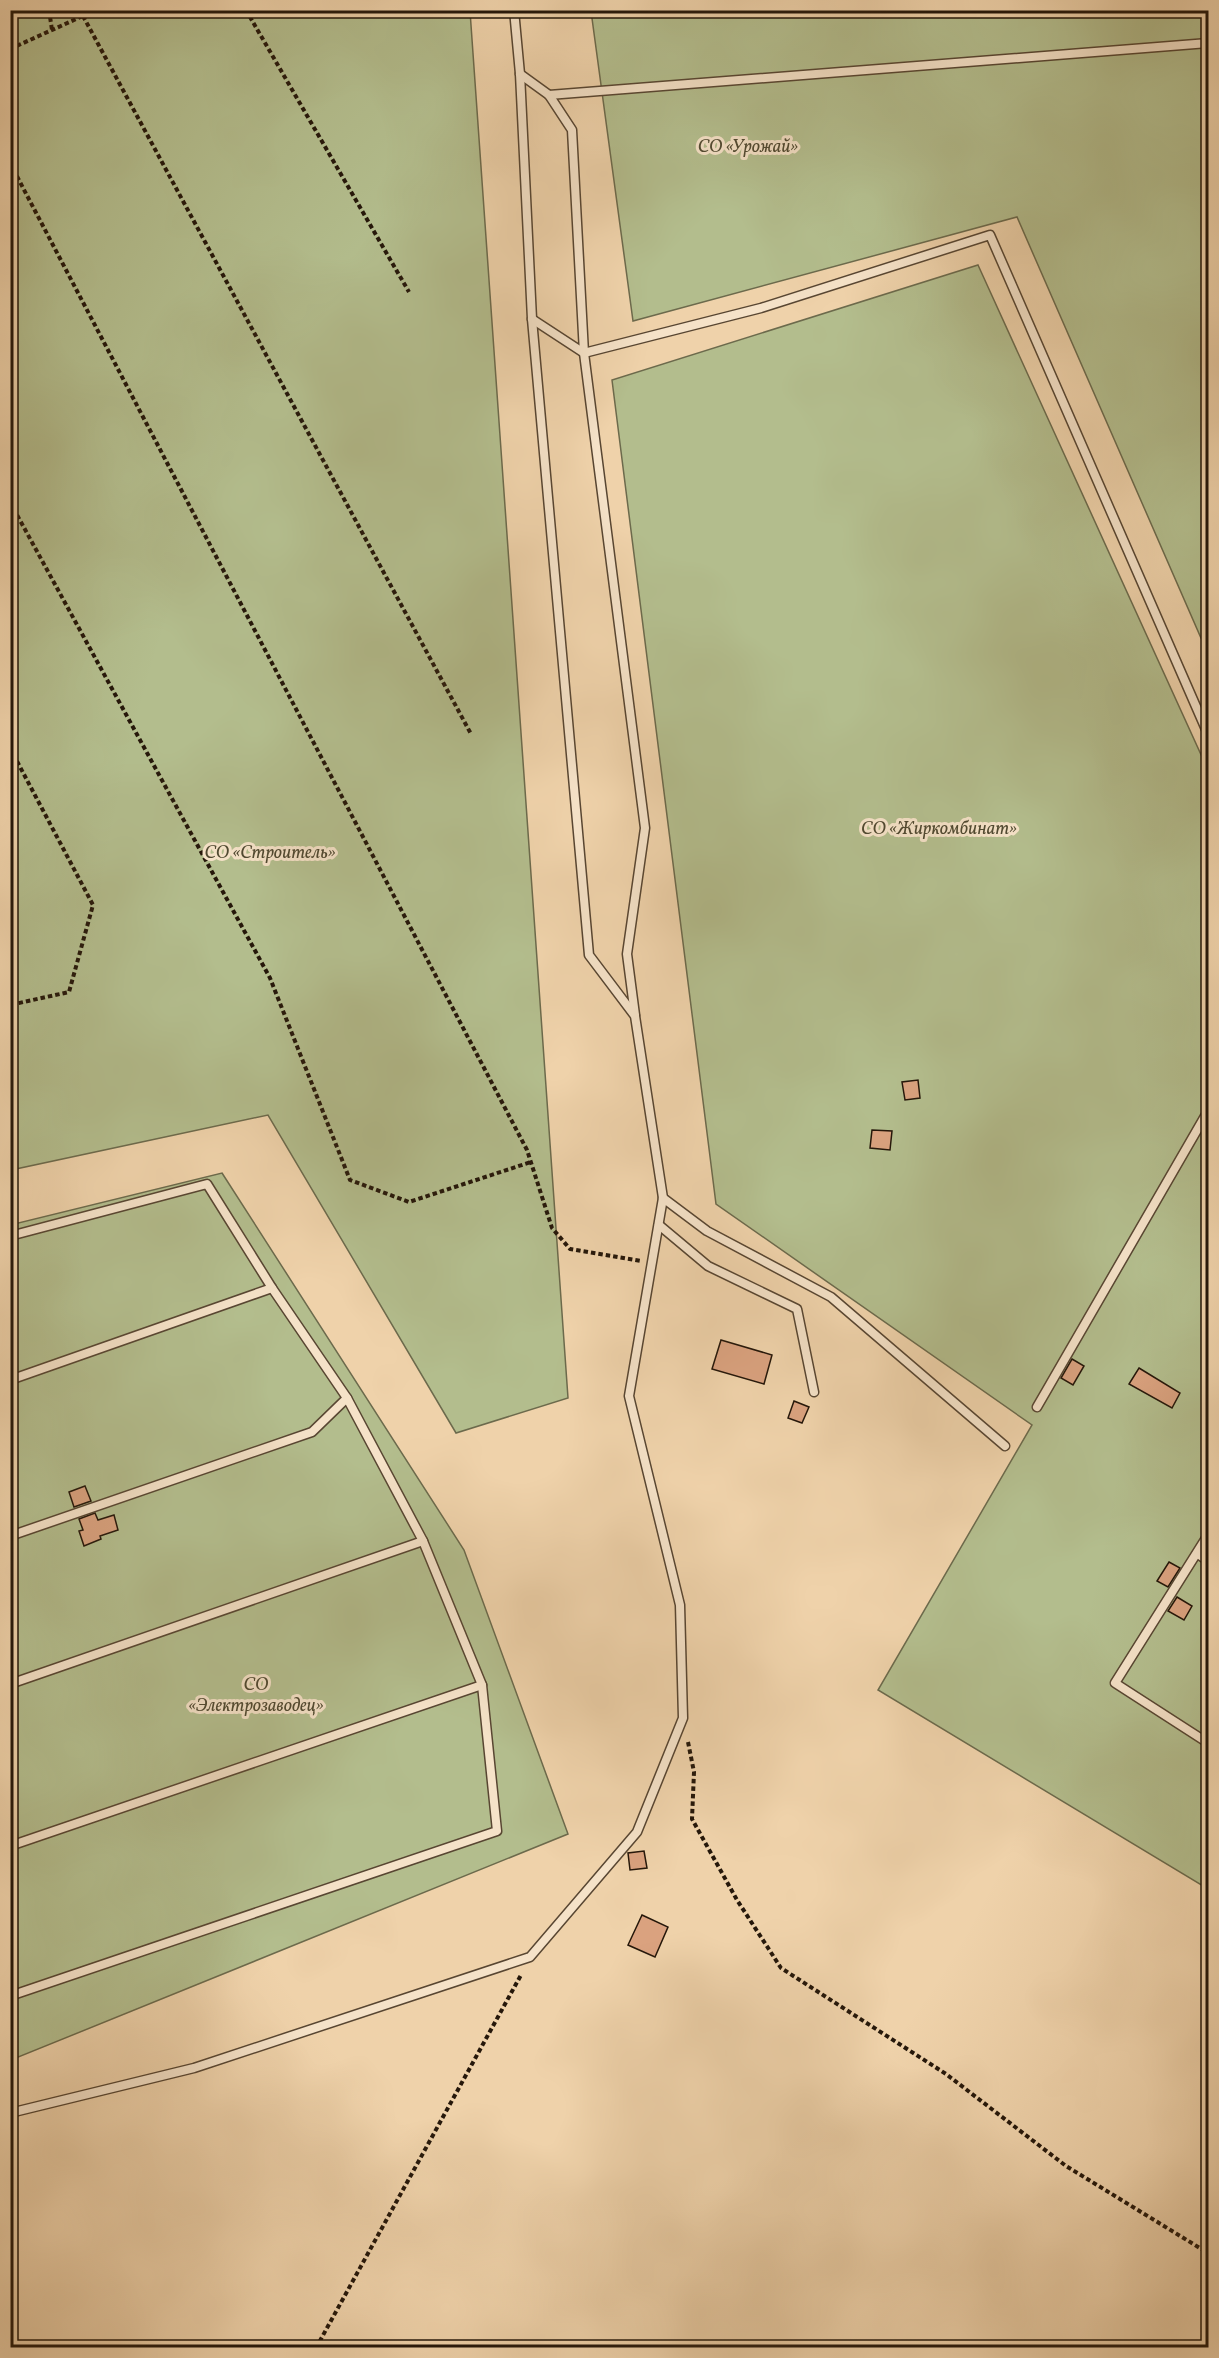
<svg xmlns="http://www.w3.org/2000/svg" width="1219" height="2358" font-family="Vollkorn,serif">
	<rect width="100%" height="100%" fill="#efd2aa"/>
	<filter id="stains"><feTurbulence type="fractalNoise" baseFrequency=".00333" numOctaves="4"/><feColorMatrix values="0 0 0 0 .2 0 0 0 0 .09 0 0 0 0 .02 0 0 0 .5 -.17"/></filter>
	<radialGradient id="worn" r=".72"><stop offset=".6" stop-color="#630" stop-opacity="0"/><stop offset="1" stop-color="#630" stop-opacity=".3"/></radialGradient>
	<g fill="#b3bd8d" stroke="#6c6a4c" stroke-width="1.5">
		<path d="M10,11H470L568,1398L456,1433L268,1115L11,1170Z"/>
		<path d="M591,11H1208V647L1201,638L1017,217L633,321Z"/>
		<path d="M978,265L1208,770V1889L878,1690L1032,1425L716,1204L612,380Z"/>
		<path d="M222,1173L464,1550L568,1834L11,2060L10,1225Z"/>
	</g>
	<g fill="#daa27f" stroke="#25170a" stroke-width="1.5">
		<path d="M918,1080L920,1098L905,1100L902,1082Z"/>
		<path d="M872,1130L892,1131L890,1150L870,1148Z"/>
		<path d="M721,1340L772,1355L764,1384L712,1369Z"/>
		<path d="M1072,1359L1084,1366L1073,1385L1061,1378Z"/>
		<path d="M1139,1368L1180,1393L1172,1408L1129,1384Z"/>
		<path d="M794,1401L809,1407L802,1423L788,1418Z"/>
		<path d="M85,1486L91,1501L74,1507L69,1492Z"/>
		<path d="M95,1513L98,1520L114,1515L118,1530L100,1536L101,1539L84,1546L79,1531L83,1530L79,1519Z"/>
		<path d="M1169,1562L1180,1568L1168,1587L1157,1581Z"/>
		<path d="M1177,1597L1192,1606L1184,1620L1168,1611Z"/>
		<path d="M644,1851L647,1868L630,1870L628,1853Z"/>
		<path d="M642,1915L668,1927L655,1957L628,1945Z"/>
	</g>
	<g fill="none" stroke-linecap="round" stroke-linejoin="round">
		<g stroke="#584632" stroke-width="11">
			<g id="lane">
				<path d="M520,74L549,95L572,130L584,353L645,828L627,954L635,1015"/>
				<path d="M549,95L1208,43"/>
				<path d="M532,319L584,353L761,308L990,235L1208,734"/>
				<path d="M663,1198L707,1231L831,1297L1005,1446"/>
				<path d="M659,1225L708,1266L797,1309L814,1392"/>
				<path d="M10,1236L207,1184L272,1288L347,1398L423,1541L482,1685L497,1831L10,1996"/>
				<path d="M10,1380L272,1288"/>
				<path d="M1037,1407L1208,1111"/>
				<path d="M1208,1535L1115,1683L1208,1743"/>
				<path d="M10,1536L312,1432L347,1398"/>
				<path d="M1198,1554L1208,1561"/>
				<path d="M10,1684L423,1541"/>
				<path d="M10,1846L482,1685"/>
				<path d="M10,2113L194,2068L530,1957L637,1832L683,1718L680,1605L629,1396L663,1198L635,1016L589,955L532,319L520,74L514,10"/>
			</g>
		</g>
		<g stroke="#25170a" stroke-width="4" stroke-dasharray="4.5 3" stroke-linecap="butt">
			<path d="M49,10L52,30"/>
			<path d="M246,10L409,292"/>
			<path d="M83,16L471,734"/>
			<path d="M10,49L96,10"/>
			<path d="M10,163L527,1150L552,1228L570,1249L641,1261"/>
			<path d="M10,502L270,978L350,1180L409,1202L531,1162"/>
			<path d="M10,748L93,905L69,992L10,1005"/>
			<path d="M688,1742L694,1772L692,1819L737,1900L781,1968L946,2074L1066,2166L1208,2253"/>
			<path d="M316,2348L521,1975"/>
		</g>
		<use href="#lane" stroke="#f5e2c8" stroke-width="8"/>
	</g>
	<g text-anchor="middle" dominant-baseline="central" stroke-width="6" stroke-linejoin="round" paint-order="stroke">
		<g font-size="18" font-style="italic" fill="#504931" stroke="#f5e2c8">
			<text x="748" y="147">СО «Урожай»</text>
			<text x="939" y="829">СО «Жиркомбинат»</text>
			<text x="270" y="853">СО «Строитель»</text>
			<text x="256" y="1685">СО<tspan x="256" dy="21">«Электрозаводец»</tspan></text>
		</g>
	</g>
	<rect width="1219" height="2358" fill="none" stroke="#efd2aa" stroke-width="36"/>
	<rect x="12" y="12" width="1195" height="2334" fill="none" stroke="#25170a" stroke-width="3"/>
	<rect x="18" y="18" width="1183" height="2322" fill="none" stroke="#25170a" stroke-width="1.5"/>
	<rect width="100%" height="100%" filter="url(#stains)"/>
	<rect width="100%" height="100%" fill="url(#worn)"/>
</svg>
